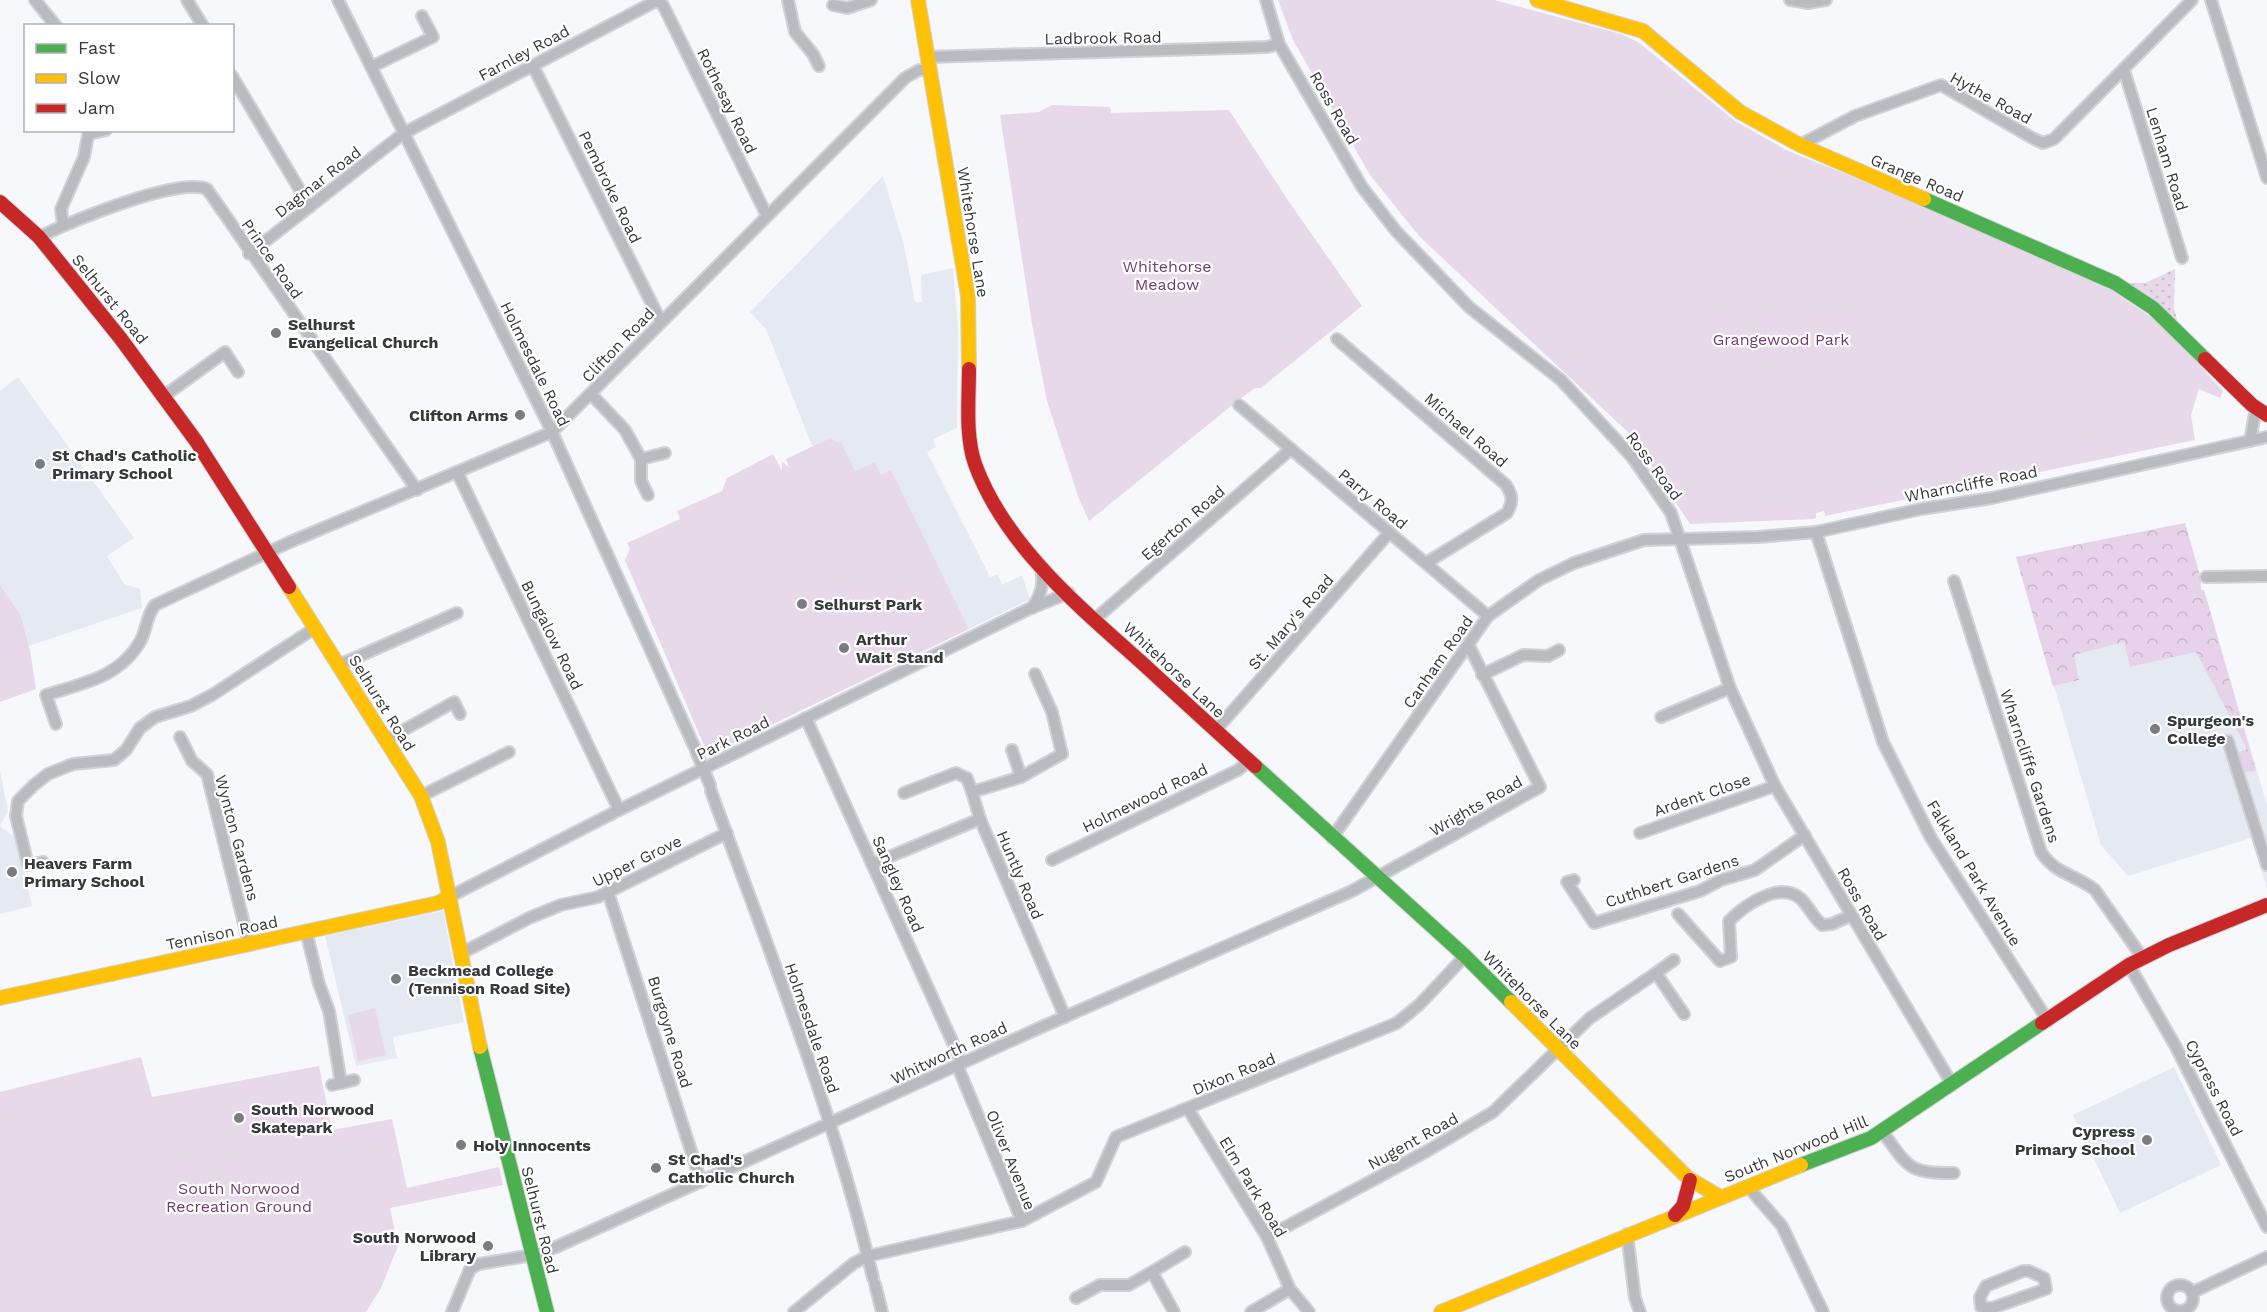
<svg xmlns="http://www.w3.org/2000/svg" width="2267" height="1312" font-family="'Work Sans',sans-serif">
	<defs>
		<pattern id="grass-dots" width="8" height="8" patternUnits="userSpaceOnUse" patternTransform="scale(1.5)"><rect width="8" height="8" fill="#e7d9ea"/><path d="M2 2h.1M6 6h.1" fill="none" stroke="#c7bbca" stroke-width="1.8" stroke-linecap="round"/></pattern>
		<pattern id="forest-crowns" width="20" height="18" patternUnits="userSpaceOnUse" patternTransform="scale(1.5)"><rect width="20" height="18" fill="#e7d3e9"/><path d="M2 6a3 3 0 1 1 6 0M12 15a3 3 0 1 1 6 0" fill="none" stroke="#c7b6c9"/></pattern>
	</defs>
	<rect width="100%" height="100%" fill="#f6f8fc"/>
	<g fill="#e5eaf2">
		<path d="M883,176L904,245L915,302H922L921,275L953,268L958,328L957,428L933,439L936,447L927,452L990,577L998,574L1002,585L1022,575L1030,599L969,629L891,471L881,476L855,472L842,443L834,441L832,437L812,446L766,329L750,312Z"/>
		<path d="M18,377L134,538L107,556L124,584L140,589L142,608L29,646L21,616L0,585V391Z"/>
		<path d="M2185,523L2201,579V590H2204L2267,805V889L2251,838L2128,876L2101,845L2016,557Z"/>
		<path d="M0,771L8,811L0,826L16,838L32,906L0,914Z"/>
		<path d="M443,911L464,1022L393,1037L397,1058L356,1066L325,936Z"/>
		<path d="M2174,1067L2221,1165L2120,1213L2073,1115Z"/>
	</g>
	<path fill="url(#grass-dots)" d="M2175,269L2174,308L2179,327L2156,303L2129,283H2145Z"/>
	<path fill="url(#forest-crowns)" d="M2185,523L2201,579V590H2204L2256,771L2241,773L2234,754L2247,749L2196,652L2130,667L2124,642L2074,655L2079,680L2053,686L2016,557Z"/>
	<g fill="#e7d9ea">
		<path d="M1278,0H1494L1621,34L1638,42L1735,121L1786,150L2074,266L2095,279L2164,326L2223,391L2220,398L2199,389L2191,415L2195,440L1825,516L1824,511L1816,513V518L1814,519L1690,524L1631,435L1419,236L1370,175L1293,40Z"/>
		<path d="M1052,105L1110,107L1111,113L1229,110L1289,202L1362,306L1261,388H1255L1241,398L1089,521L1079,499L1047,401L1032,324L1000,115L1039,112Z"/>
		<path d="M832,437L834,441L842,443L855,471L875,462L881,475L891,470L969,629L720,750L705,748L625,560L630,549L627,543L680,519L677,511L722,491L727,478L773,454L782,471V461L789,468L786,459Z"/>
		<path d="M0,585L21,616L30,650L36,689L0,702Z"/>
		<path d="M375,1008L386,1055L358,1061L348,1015Z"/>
		<path d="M141,1057L152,1097L319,1066L332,1130L392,1119L407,1188L499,1167L503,1185L390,1208L398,1246L381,1288L366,1312H0V1092Z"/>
	</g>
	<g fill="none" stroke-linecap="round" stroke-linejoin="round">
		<g stroke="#d1d2d5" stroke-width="14">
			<g id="street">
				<path d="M35,0L56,26"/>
				<path d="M187,0L203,26"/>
				<path d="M338,0L552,432L694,746"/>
				<path d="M656,0L663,5L767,216"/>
				<path d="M788,0L795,32L813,54L819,66"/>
				<path d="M1266,0L1279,44L1362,187L1396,231L1469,307L1561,380L1632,457L1671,513L1730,688L1775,786L1952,1084"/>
				<path d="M1790,0L1808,3L1826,0"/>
				<path d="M2211,0L2267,178"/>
				<path d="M833,5L847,8L871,0"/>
				<path d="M928,57L1267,47L1279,44"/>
				<path d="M533,66L661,322"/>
				<path d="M371,67L433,37L422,16"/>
				<path d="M2124,70L2182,258"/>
				<path d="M232,76L310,207"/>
				<path d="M89,134L106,130"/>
				<path d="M1800,145L1855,116L1941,85L2034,139L2043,143L2054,139L2192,0"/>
				<path d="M63,225L61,209L84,157L89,130"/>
				<path d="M39,237C70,222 177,177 207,189L417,490"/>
				<path d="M249,254L404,133L658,0"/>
				<path d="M1337,339L1506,485C1513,496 1513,502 1507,513L1426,563"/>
				<path d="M591,394L625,430L641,459L665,453"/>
				<path d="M164,396L225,352L238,372"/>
				<path d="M1239,405L1488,616"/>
				<path d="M2250,441L2256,408"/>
				<path d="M641,459V481L648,495"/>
				<path d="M457,472L619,810"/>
				<path d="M1816,532L1883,742L1931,838L2048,1021"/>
				<path d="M2206,577L2267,576"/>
				<path d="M1954,581L2041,852C2056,875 2075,874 2095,890L2142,957"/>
				<path d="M1032,608C1042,593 1044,584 1041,566"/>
				<path d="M1094,620L1291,449"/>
				<path d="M339,665L457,613"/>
				<path d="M1482,675L1523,655L1548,656L1559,650"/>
				<path d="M1661,717L1730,688"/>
				<path d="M806,718L962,1063"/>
				<path d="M56,724L46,695C83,683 121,677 141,640C147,628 147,614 155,605L290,542L552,432L905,78L919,70H930"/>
				<path d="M1215,731L1389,533"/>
				<path d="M180,737L192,761L207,774L249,944"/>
				<path d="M386,740L454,702L460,714"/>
				<path d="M2228,741L2267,865"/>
				<path d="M1012,750L1021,777"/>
				<path d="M696,751L710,785"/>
				<path d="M711,791C769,951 834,1112 873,1278"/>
				<path d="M904,793L956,773L967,778L972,792"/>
				<path d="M421,796L509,752"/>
				<path d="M980,819L972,792L1021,777L1062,754L1052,712L1035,674"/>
				<path d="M1640,833L1775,786"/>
				<path d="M1332,838L1488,616L1539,580L1574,563L1644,540L1758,537L1816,532L1921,509L1992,498L2267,437"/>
				<path d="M1052,860L1238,770L1249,761"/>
				<path d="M43,862L28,865L16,816L18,801L34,785L48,774L73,764L114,760L126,750L140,728L155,717L191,706L212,695L315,628"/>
				<path d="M872,864L980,819L1065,1017"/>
				<path d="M1574,880L1567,882L1594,923L1700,891L1721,880L1755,870L1805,835"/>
				<path d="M608,892L701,1182"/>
				<path d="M449,897L619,810L1031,608L1069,593"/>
				<path d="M1678,914L1720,961L1731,957L1729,921C1745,905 1780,880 1801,899C1809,907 1813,917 1822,925L1832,924L1850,916"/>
				<path d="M306,931L319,984L329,1011L341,1083"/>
				<path d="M460,954L529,918L561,905L598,897L727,833"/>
				<path d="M2129,965L2176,1047L2267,1227"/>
				<path d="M1656,973L1674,960"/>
				<path d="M332,1085L354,1080"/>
				<path d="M1188,1109L1267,1237L1290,1289L1309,1312"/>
				<path d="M1882,1131C1908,1166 1907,1174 1954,1173"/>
				<path d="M1749,1188L1782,1226L1823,1312"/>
				<path d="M1022,1221L1096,1182L1116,1137L1397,1023L1420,1004L1465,956"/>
				<path d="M1627,1234L1635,1298L1640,1312"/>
				<path d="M1267,1237L1427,1151L1493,1112L1590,1018L1656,973L1684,1014"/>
				<path d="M2023,1271H2029L2044,1278L2046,1289L1992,1308L1981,1307L1980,1297L1986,1286Z"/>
				<path d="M875,1284L882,1312"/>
				<circle cx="2180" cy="1298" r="13"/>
				<path d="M2193,1292L2267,1257"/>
				<path d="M1076,1298L1100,1285H1129L1152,1272"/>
				<path d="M452,1312L470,1269L479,1264L538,1254L556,1247L1046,1025L1352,891L1540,787L1469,646"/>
				<path d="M794,1312L854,1263L868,1256L1022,1221L957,1065"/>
				<path d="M1174,1312L1152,1272L1185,1252"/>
				<path d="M1251,1312L1290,1289"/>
			</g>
		</g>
		<g stroke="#d1d2d5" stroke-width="16">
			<g id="fast">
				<path d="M1924,199L2115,283L2153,308L2205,359"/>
				<path d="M1255,766L1465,956L1511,1002"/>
				<path d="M480,1047L547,1312"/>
				<path d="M1801,1165L1871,1138L2042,1023"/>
			</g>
		</g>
		<g stroke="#d1d2d5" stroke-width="16">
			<g id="slow">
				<path d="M918,0L968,296L969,369"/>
				<path d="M1537,0L1643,31L1740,112L1800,145L1924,199"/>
				<path d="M289,587L421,796L438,842L480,1047"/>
				<path d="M0,998L438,903L449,897"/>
				<path d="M1511,1002L1688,1178L1720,1197"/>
				<path d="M1441,1312L1801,1165"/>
			</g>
		</g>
		<g stroke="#d1d2d5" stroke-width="16">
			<g id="jam">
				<path d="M0,202L39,237L121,339L196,441L289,587"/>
				<path d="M2205,359L2252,405L2267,415"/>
				<path d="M969,369C969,399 965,435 975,464C1004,544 1078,606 1140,661C1178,696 1216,731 1255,766"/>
				<path d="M2042,1023L2129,965L2169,945L2267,905"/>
				<path d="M1675,1215L1683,1206L1690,1180"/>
			</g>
		</g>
		<use href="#street" stroke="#babbc0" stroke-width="10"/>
		<use href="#fast" stroke="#4caf50" stroke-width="14"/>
		<use href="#slow" stroke="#ffc107" stroke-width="14"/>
		<use href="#jam" stroke="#c62828" stroke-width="14"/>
	</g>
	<g fill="#7a7c7f" stroke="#fff" stroke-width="2">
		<circle cx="276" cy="333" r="6"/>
		<circle cx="520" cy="415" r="6"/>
		<circle cx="40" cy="464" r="6"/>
		<circle cx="802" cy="604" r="6"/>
		<circle cx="844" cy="648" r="6"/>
		<circle cx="2155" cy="729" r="6"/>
		<circle cx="12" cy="872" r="6"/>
		<circle cx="396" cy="979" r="6"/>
		<circle cx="239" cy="1118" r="6"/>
		<circle cx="2147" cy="1140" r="6"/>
		<circle cx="461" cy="1145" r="6"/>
		<circle cx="656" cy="1168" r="6"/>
		<circle cx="488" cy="1246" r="6"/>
	</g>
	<g text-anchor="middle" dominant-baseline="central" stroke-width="4.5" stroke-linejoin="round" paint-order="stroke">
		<g font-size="16" fill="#38393c" stroke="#fff">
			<text transform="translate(1103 38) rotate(-1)">Ladbrook Road</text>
			<text transform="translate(524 53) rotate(-28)">Farnley Road</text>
			<text transform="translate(1991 98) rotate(29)">Hythe Road</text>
			<text transform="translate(727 101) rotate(64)">Rothesay Road</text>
			<text transform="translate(1334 108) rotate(60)">Ross Road</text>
			<text transform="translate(2167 159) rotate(73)">Lenham Road</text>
			<text transform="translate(1917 178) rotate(23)">Grange Road</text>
			<text transform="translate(318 182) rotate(-38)">Dagmar Road</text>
			<text transform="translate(610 187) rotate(64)">Pembroke Road</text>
			<text transform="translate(973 232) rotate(81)">Whitehorse Lane</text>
			<text transform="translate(272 259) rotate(55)">Prince Road</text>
			<text transform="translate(110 299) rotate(51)">Selhurst Road</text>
			<text transform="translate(618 345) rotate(-46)">Clifton Road</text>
			<text transform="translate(535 364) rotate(64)">Holmesdale Road</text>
			<text transform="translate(1466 430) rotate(41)">Michael Road</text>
			<text transform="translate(1654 466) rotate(53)">Ross Road</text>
			<text transform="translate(1971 484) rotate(-11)">Wharncliffe Road</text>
			<text transform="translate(1373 499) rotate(40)">Parry Road</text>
			<text transform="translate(1183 523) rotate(-41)">Egerton Road</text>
			<text transform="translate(1291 622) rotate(-49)">St. Mary's Road</text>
			<text transform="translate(552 635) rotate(64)">Bungalow Road</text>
			<text transform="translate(1438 662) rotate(-55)">Canham Road</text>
			<text transform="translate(1174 670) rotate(43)">Whitehorse Lane</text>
			<text transform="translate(382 703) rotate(58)">Selhurst Road</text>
			<text transform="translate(733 738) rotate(-26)">Park Road</text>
			<text transform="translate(2030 766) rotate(72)">Wharncliffe Gardens</text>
			<text transform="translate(1702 795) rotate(-19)">Ardent Close</text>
			<text transform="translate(1145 798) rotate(-26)">Holmewood Road</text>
			<text transform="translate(1476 806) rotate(-30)">Wrights Road</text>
			<text transform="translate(237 838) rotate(75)">Wynton Gardens</text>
			<text transform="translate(637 861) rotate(-26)">Upper Grove</text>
			<text transform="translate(1974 873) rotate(59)">Falkland Park Avenue</text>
			<text transform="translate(1020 875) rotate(67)">Huntly Road</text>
			<text transform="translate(1672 881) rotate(-18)">Cuthbert Gardens</text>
			<text transform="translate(898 884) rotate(66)">Sangley Road</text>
			<text transform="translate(1862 904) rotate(60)">Ross Road</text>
			<text transform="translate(222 933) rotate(-12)">Tennison Road</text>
			<text transform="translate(1532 1000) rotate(45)">Whitehorse Lane</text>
			<text transform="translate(812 1028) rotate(71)">Holmesdale Road</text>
			<text transform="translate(670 1032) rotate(73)">Burgoyne Road</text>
			<text transform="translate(949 1053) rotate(-25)">Whitworth Road</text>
			<text transform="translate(1234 1074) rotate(-22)">Dixon Road</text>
			<text transform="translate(2214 1088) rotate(63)">Cypress Road</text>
			<text transform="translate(1413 1141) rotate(-29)">Nugent Road</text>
			<text transform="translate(1796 1149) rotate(-22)">South Norwood Hill</text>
			<text transform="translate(1011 1160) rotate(68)">Oliver Avenue</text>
			<text transform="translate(1253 1187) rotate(59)">Elm Park Road</text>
			<text transform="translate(540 1220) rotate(76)">Selhurst Road</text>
		</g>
		<g font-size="16" fill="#6f3f70" stroke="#fff">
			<text x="1167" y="266">Whitehorse<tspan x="1167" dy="18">Meadow</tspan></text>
			<text x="1781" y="339">Grangewood Park</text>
			<text x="239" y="1188">South Norwood<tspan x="239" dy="18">Recreation Ground</tspan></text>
		</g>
		<g font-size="16" font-weight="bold" fill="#38393c" stroke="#fff" text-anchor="start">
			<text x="288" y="324">Selhurst<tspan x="288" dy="18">Evangelical Church</tspan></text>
			<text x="508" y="415" text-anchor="end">Clifton Arms</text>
			<text x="52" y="455">St Chad's Catholic<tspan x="52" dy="18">Primary School</tspan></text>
			<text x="814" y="604">Selhurst Park</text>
			<text x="856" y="639">Arthur<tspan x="856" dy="18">Wait Stand</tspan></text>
			<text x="2167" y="720">Spurgeon's<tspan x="2167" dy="18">College</tspan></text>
			<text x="24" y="863">Heavers Farm<tspan x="24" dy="18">Primary School</tspan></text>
			<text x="408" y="970">Beckmead College<tspan x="408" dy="18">(Tennison Road Site)</tspan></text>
			<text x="251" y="1109">South Norwood<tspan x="251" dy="18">Skatepark</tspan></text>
			<text x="2135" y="1131" text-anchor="end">Cypress<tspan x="2135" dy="18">Primary School</tspan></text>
			<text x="473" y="1145">Holy Innocents</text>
			<text x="668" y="1159">St Chad's<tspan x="668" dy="18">Catholic Church</tspan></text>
			<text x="476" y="1237" text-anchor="end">South Norwood<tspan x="476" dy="18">Library</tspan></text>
		</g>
	</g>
	<rect x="24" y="24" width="210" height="108" fill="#ffffff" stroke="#afb0b1" stroke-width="1.5"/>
	<rect x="36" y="44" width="30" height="9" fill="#4caf50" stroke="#afb0b1" stroke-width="1.5"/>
	<text x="78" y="54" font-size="18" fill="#38393c">Fast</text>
	<rect x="36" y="74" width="30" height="9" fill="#ffc107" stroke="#afb0b1" stroke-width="1.5"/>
	<text x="78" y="84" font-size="18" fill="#38393c">Slow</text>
	<rect x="36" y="104" width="30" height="9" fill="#c62828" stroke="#afb0b1" stroke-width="1.5"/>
	<text x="78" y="114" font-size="18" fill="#38393c">Jam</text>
</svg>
